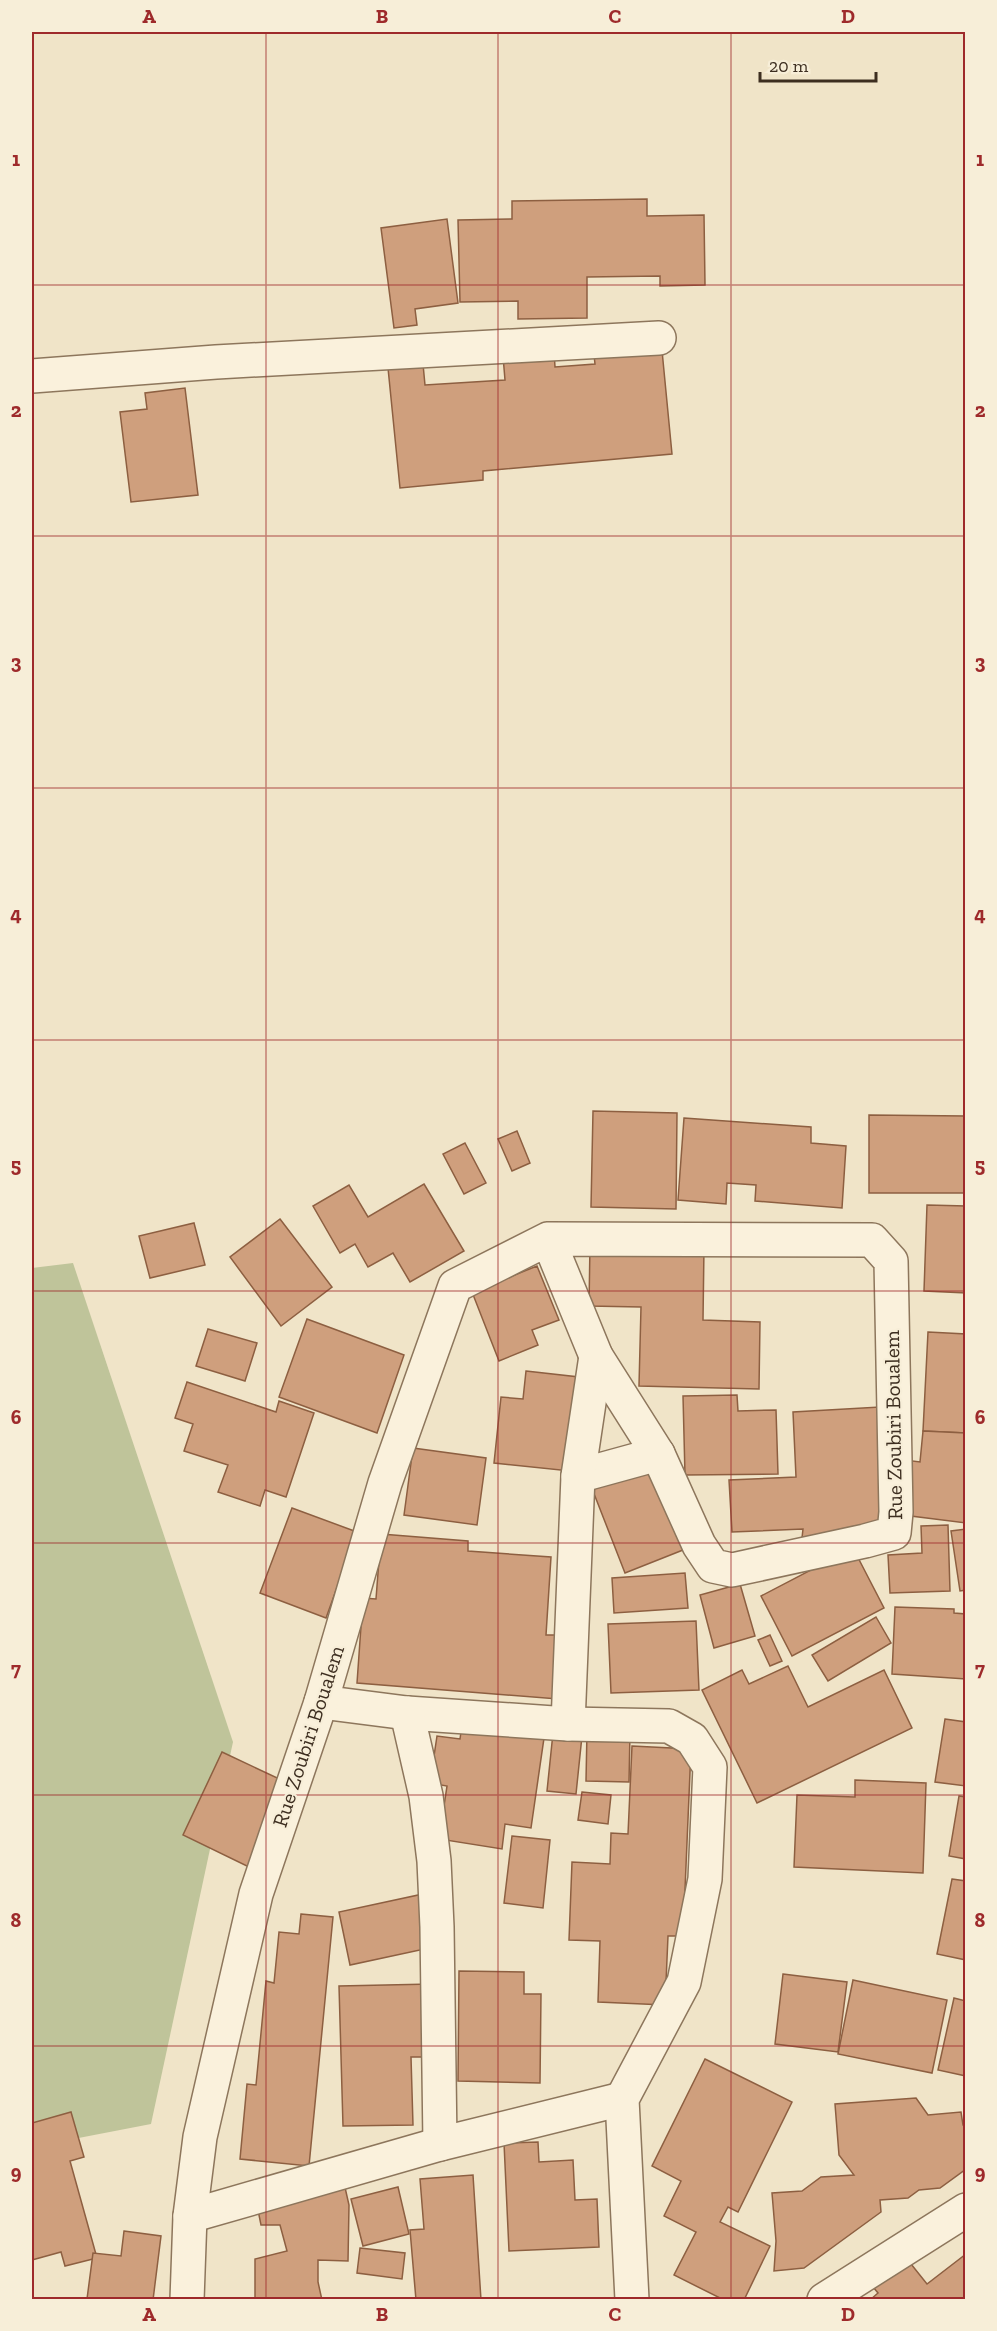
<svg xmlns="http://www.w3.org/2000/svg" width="997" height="2331" font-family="'Zilla Slab',serif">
	<rect width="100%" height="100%" fill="#f0e4c8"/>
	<path fill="#bfc49a" d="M73,1263L233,1742L151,2124L32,2147V1268Z"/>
	<g fill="#cf9f7d" stroke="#8d5f41" stroke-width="1.5">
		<path d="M647,199V216L704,215L705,285L660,286V276L587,277V318L518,319V301L460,302L458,220L512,219V201Z"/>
		<path d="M447,219L458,303L415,309L417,325L394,328L381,228Z"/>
		<path d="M661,340L672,454L483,471V480L400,488L388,368L423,364L425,385L505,380L503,356L554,351L555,367L595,364L593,346Z"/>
		<path d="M185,388L198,495L131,502L120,412L147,409L145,393Z"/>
		<path d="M593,1111L677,1113L676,1209L591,1207Z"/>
		<path d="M869,1115L966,1116V1193H869Z"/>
		<path d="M684,1118L811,1127V1143L846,1146L842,1208L755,1201L756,1185L727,1183L726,1204L678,1200Z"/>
		<path d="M517,1131L530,1163L512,1171L498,1139Z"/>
		<path d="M465,1143L486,1183L464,1194L443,1154Z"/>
		<path d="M424,1184L464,1251L410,1282L393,1253L368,1267L355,1244L340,1253L313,1206L349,1185L368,1217Z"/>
		<path d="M927,1205L966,1206V1293L924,1291Z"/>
		<path d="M280,1219L332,1287L281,1326L230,1257Z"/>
		<path d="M194,1223L205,1265L150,1278L139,1236Z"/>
		<path d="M590,1245L704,1247L703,1320L760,1322L759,1389L639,1386L641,1307L589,1306Z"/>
		<path d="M537,1266L559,1320L532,1330L538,1345L499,1361L472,1292Z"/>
		<path d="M307,1319L404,1355L377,1433L279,1397Z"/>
		<path d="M208,1329L257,1343L245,1381L196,1366Z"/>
		<path d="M928,1332L966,1334V1433L923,1431Z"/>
		<path d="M526,1371L579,1377L570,1471L494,1463L501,1397L523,1399Z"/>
		<path d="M187,1382L276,1412L279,1401L314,1413L286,1497L265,1490L260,1506L218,1492L228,1465L184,1451L193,1424L175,1418Z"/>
		<path d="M737,1395L738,1411L776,1410L778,1474L685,1475L683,1396Z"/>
		<path d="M880,1407L882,1534L802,1538L803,1529L732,1532L729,1480L796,1477L793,1412Z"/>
		<path d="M923,1431L966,1433V1523L903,1515L905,1460L920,1462Z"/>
		<path d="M413,1448L486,1458L477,1525L404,1515Z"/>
		<path d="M655,1462L688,1548L625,1573L591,1486Z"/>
		<path d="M292,1508L357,1532L326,1618L260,1593Z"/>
		<path d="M948,1525L950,1591L890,1593L888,1555L922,1553L921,1526Z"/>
		<path d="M966,1529V1590L960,1591L951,1531Z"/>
		<path d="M381,1534L468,1541V1551L551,1557L546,1635H563L558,1699L357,1683L363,1598L376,1599Z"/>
		<path d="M853,1548L884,1608L792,1656L761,1596Z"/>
		<path d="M685,1573L688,1608L614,1613L612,1578Z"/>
		<path d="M740,1584L755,1636L714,1648L700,1595Z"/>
		<path d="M895,1607L954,1609V1613L966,1614V1679L892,1674Z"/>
		<path d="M876,1617L891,1643L828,1681L812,1655Z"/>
		<path d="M696,1621L699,1690L611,1693L608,1624Z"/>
		<path d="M770,1635L782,1661L770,1666L758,1640Z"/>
		<path d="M788,1666L808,1707L884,1670L912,1728L757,1803L702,1690L742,1670L749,1684Z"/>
		<path d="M945,1719L966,1722V1786L935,1782Z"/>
		<path d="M462,1725L544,1738L531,1828L505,1824L502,1849L439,1839L447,1786L430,1783L437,1736L460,1739Z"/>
		<path d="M587,1731L630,1733L629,1782L586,1781Z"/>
		<path d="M553,1733L582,1736L576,1794L547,1791Z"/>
		<path d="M632,1746L691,1749L683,1936H668L665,2005L598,2002L600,1941L569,1940L572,1862L610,1864L611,1833L628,1834Z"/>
		<path d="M222,1752L290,1784L251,1868L183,1835Z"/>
		<path d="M855,1780L926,1783L923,1873L794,1867L797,1795L855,1797Z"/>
		<path d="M582,1792L611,1795L608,1824L578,1820Z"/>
		<path d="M959,1796L966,1797V1859L949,1856Z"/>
		<path d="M512,1836L550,1840L543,1908L504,1903Z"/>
		<path d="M952,1879L966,1881V1960L937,1954Z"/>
		<path d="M423,1894L434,1947L350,1965L339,1912Z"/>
		<path d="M301,1914L333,1917L309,2166L240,2159L247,2084L256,2085L266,1981L274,1983L279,1932L299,1934Z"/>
		<path d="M459,1971L524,1972V1994H541L540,2083L458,2081Z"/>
		<path d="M783,1974L847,1982L838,2052L775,2044Z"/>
		<path d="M853,1980L947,2000L932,2073L838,2054Z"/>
		<path d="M432,1984L436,2057H411L413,2125L343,2126L339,1986Z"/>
		<path d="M954,1998L966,2001V2076L938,2070Z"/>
		<path d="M705,2059L792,2102L738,2212L728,2207L720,2222L770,2246L744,2300H724L674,2275L696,2232L664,2216L681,2181L652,2166Z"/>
		<path d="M916,2098L928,2115L961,2112L963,2125L966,2129V2169L940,2188L919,2190L908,2198L880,2200L881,2212L804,2268L774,2271L776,2241L772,2193L802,2191L821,2177L854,2175L839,2155L835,2104Z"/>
		<path d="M71,2112L84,2157L70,2161L97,2258L65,2266L61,2252L32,2260V2123Z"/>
		<path d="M538,2142L539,2162L573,2160L575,2200L597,2199L599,2247L509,2251L504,2143Z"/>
		<path d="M473,2175L481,2300H416L410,2230L424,2229L420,2179Z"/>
		<path d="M344,2183L349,2205L348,2261L318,2260V2282L322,2300H255V2259L287,2251L280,2225H261L257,2205Z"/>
		<path d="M398,2187L409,2234L363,2246L351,2199Z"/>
		<path d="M124,2231L161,2236L153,2300L87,2299L93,2253L121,2256Z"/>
		<path d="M360,2248L405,2253L402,2279L357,2273Z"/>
		<path d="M903,2254L927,2284L966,2254V2300H870L878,2293L869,2282Z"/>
	</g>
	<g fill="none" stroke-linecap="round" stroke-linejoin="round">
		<g stroke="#8d765c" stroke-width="36">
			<g id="minor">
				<path d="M32,376L216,362L659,338"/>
				<path d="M578,1476L658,1454"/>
				<path d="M321,1702L407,1713L568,1724L669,1726L692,1739L710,1767L705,1879L684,1982L622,2099L632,2300"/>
				<path d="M407,1713L426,1796L434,1861L437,1927L440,2144"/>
				<path d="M568,1724L578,1476L596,1356"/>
				<path d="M190,2216L440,2144L622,2099"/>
				<path d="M187,2300L190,2216L200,2137L256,1894L321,1702L385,1483L455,1286L548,1239L596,1356L658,1454L699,1545L713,1566L732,1570L865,1541L894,1533L896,1512L891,1261L872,1240L548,1239"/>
				<path d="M824,2300L966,2210"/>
			</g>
		</g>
		<use href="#minor" stroke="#faf1dc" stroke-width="33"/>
	</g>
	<path fill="none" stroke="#9e2a2b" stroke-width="1.5" stroke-opacity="0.55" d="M266,32V2300M498,32V2300M731,32V2300M32,285H966M32,536H966M32,788H966M32,1040H966M32,1291H966M32,1543H966M32,1795H966M32,2046H966"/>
	<g text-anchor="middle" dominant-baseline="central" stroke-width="4.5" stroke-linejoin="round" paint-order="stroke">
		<g font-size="21" fill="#3d2e20" stroke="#f7eed8">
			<text transform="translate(893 1425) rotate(-91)">Rue Zoubiri Boualem</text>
			<text transform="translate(308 1736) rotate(-72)">Rue Zoubiri Boualem</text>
		</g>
	</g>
	<rect width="997" height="2331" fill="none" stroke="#f7eed8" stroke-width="66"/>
	<path d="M760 72v9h116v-9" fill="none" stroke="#3d2e20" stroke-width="3"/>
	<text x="769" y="72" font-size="18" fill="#3d2e20" stroke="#f7eed8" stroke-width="4.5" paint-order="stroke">20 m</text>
	<rect x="33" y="33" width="931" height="2265" fill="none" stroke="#9e2a2b" stroke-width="2"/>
	<g font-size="20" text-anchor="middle" font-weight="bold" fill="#9e2a2b">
		<text x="149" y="23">A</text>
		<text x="382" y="23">B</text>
		<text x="615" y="23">C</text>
		<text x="848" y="23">D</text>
		<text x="16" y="166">1</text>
		<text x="980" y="166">1</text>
		<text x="16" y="417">2</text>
		<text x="980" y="417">2</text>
		<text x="16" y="669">3</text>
		<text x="980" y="669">3</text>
		<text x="16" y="921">4</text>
		<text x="980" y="921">4</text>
		<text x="16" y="1172">5</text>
		<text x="980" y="1172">5</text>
		<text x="16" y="1424">6</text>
		<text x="980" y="1424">6</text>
		<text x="16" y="1676">7</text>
		<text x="980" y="1676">7</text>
		<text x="16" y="1927">8</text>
		<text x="980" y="1927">8</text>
		<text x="16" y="2179">9</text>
		<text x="980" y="2179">9</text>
		<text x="149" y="2321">A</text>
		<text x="382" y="2321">B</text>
		<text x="615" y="2321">C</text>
		<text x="848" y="2321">D</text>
	</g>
</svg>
